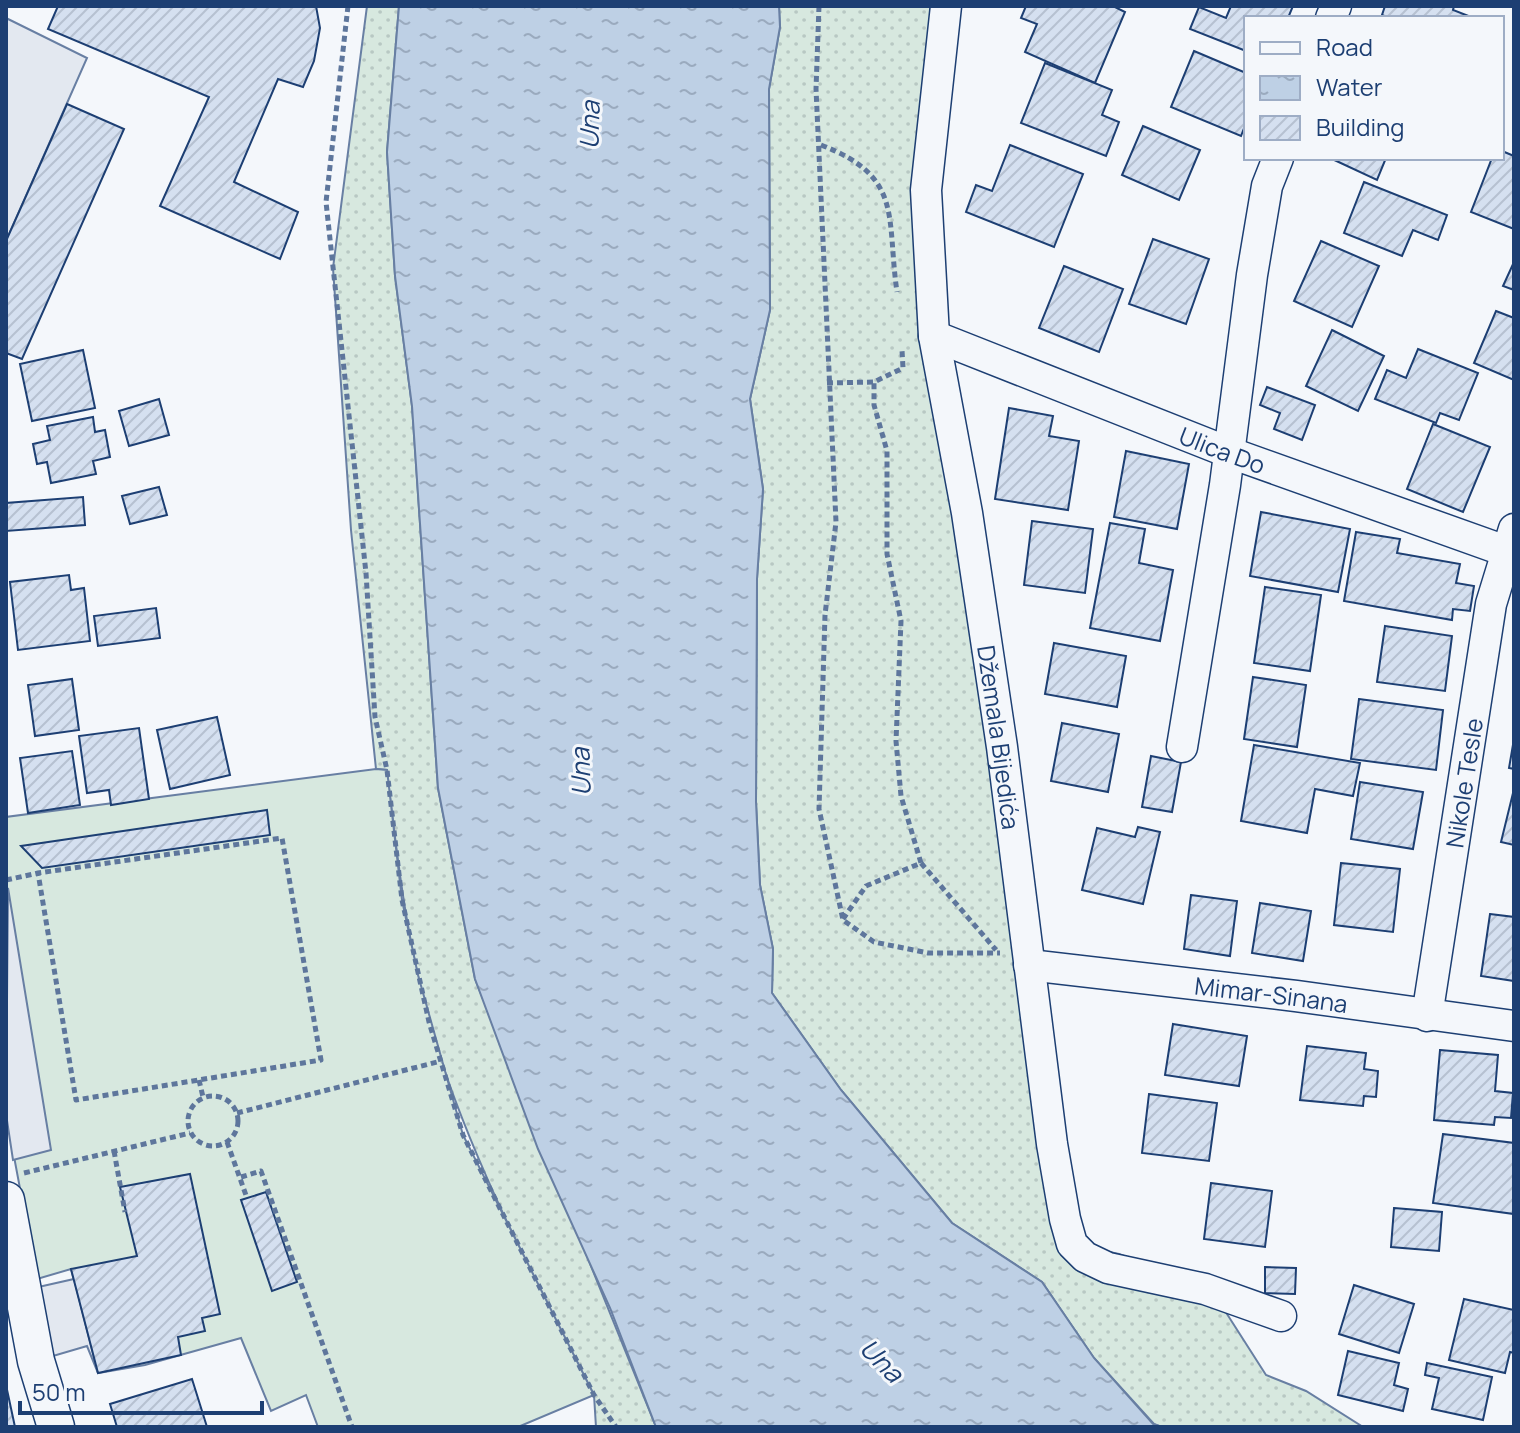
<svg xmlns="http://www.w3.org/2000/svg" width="1520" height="1433" font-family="Manrope,sans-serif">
	<defs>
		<pattern id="grass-dots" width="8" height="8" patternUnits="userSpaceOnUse" patternTransform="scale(2)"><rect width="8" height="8" fill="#d7e8df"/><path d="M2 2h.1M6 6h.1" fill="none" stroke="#b8c8c3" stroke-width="1.8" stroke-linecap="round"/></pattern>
		<pattern id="water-ripples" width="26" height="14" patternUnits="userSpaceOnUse" patternTransform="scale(2)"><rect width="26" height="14" fill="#bed0e5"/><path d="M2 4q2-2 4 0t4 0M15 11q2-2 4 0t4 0" fill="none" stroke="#9aaabe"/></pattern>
		<pattern id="building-hatch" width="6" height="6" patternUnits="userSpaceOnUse" patternTransform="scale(2)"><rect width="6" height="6" fill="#d5e0f0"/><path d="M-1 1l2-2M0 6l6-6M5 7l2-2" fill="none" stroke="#b6c1d1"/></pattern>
	</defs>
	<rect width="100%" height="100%" fill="#f4f7fb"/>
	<g fill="url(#grass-dots)" stroke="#687fa3" stroke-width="2">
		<path d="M367,6H399L387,152L395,276L412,406L438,788L475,979L656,1427H596L594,1395C538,1286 481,1179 442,1063C410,969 398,868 387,770L376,769L351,530L333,268Z"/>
		<path d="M779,6H946L926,190L1072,1244L1119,1254L1211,1289L1266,1375L1306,1391L1363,1427H1162L1154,1424L1094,1358L1042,1282L952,1223L841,1090L772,993L773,949L760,885L756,802L757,579L763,489L750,399L770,310L769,89L780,27Z"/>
	</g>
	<path fill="#d7e8df" stroke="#687fa3" stroke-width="2" d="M376,769L387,770L402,900L418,975L463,1135L594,1395L518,1427H318L306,1395L271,1411L241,1338L145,1365L98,1373L71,1269L37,1279L6,1114V817Z"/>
	<g fill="#e3e8f0" stroke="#687fa3" stroke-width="2">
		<path d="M6,18L87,58L6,241Z"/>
		<path d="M8,888L51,1150L13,1160L6,1114Z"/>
		<path d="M74,1279L98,1373L87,1346L36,1361L25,1290Z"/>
	</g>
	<path fill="url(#water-ripples)" stroke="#687fa3" stroke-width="2" d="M399,6H779L780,27L769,89L770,310L750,399L763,489L757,579L756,802L760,885L773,949L772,993L841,1090L952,1223L1042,1282L1094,1358L1153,1424L1162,1427H656L610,1308L538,1149L475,979L438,788L412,406L395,276L387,152Z"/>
	<g fill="url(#building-hatch)" stroke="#1d3f73" stroke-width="2">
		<path d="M58,6H316L320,28L314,61L303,87L278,79L234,182L298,212L280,259L160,206L209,97L48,29Z"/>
		<path d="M1026,6H1113L1125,12L1095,83L1025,52L1037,24L1021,18Z"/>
		<path d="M1231,6H1293L1288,18H1246V51L1190,29L1199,7L1226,18Z"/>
		<path d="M1385,6H1454L1453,10L1471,17L1389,18L1382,15Z"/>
		<path d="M1194,51L1246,73V123L1241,136L1171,107Z"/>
		<path d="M1045,63L1112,90L1102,115L1119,122L1106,156L1021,123Z"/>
		<path d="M67,104L124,129L22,359L6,353V241Z"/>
		<path d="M1143,126L1200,150L1179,200L1122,175Z"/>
		<path d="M1010,145L1083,174L1054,247L966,212L976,185L992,191Z"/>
		<path d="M1502,151L1514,156V229L1471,212L1492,158H1502Z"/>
		<path d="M1330,158H1386L1377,180Z"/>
		<path d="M1364,182L1447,215L1438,240L1413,230L1402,256L1344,233Z"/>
		<path d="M1153,239L1209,259L1186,324L1129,304Z"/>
		<path d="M1321,241L1379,266L1352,327L1294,301Z"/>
		<path d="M1514,262V290L1503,286Z"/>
		<path d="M1064,266L1123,289L1099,352L1039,328Z"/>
		<path d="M1496,311L1514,318V380L1474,363Z"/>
		<path d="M1332,330L1384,356L1358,411L1306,386Z"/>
		<path d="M1418,349L1478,373L1459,420L1440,413L1436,423L1375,399L1387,370L1406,378Z"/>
		<path d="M83,350L95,408L32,421L20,364Z"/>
		<path d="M1267,387L1315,405L1302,440L1274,429L1280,413L1260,405Z"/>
		<path d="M159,399L169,435L129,446L119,411Z"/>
		<path d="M1009,408L1053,416L1049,436L1079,441L1068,510L995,499Z"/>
		<path d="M93,417L95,432L105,430L110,457L93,461L96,474L51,483L47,462L37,464L33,444L50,440L47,426Z"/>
		<path d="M1433,424L1490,447L1463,512L1407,489Z"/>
		<path d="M1126,451L1189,464L1177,529L1114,517Z"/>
		<path d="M159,487L167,515L130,524L122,496Z"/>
		<path d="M83,497L85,525L6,531V503Z"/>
		<path d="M1261,512L1350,529L1338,592L1250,576Z"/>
		<path d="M1032,521L1093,529L1085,593L1024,585Z"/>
		<path d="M1110,523L1145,529L1139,563L1173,570L1160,641L1090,628Z"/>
		<path d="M1356,532L1400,539L1397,553L1460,564L1456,583L1474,586L1470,611L1453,609L1452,620L1344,601Z"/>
		<path d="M69,575L71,590L84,588L90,641L18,650L10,582Z"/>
		<path d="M1265,587L1321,595L1310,671L1254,663Z"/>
		<path d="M156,608L160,638L98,646L94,616Z"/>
		<path d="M1385,626L1452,636L1445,691L1377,682Z"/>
		<path d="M1054,643L1126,656L1117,707L1045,694Z"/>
		<path d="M1253,677L1306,685L1297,747L1244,739Z"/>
		<path d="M72,679L79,730L35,736L28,685Z"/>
		<path d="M1359,699L1443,710L1436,770L1351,759Z"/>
		<path d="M217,717L230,775L170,789L157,730Z"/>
		<path d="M1062,723L1119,734L1108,792L1051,781Z"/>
		<path d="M139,728L149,799L111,805L109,790L87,793L79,736Z"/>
		<path d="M1514,739V769L1509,768Z"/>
		<path d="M1254,745L1360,763L1353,796L1315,789L1307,833L1241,821Z"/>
		<path d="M72,751L80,805L28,813L20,758Z"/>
		<path d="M1151,756L1181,762L1172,812L1142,807Z"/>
		<path d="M1360,782L1423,792L1413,849L1351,839Z"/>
		<path d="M1514,789V845L1501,842Z"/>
		<path d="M267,810L270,835L42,868L21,846Z"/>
		<path d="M1138,827L1160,832L1143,904L1082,890L1097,828L1135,837Z"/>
		<path d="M1341,863L1400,869L1393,932L1334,925Z"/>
		<path d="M1191,895L1237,901L1230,956L1184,949Z"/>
		<path d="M1260,903L1311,911L1303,961L1252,953Z"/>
		<path d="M1490,914L1514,917V981L1481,976Z"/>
		<path d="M1173,1024L1247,1036L1239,1086L1165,1075Z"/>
		<path d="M1307,1046L1366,1053L1364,1069L1378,1071L1376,1097L1364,1096L1363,1106L1300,1100Z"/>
		<path d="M1440,1050L1498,1055L1495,1091L1513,1093L1511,1118L1495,1117L1494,1125L1434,1120Z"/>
		<path d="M1149,1094L1217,1103L1209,1161L1142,1153Z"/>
		<path d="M1443,1134L1514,1143V1214L1433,1203Z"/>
		<path d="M190,1174L220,1314L202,1318L205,1331L178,1337L181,1355L98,1373L71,1269L137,1256L120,1187Z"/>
		<path d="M1211,1183L1272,1191L1265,1247L1204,1239Z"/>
		<path d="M266,1192L297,1282L272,1291L241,1200Z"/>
		<path d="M1394,1208L1442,1212L1439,1251L1391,1247Z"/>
		<path d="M1265,1267L1296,1268L1295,1294L1265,1293Z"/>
		<path d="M1354,1285L1414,1304L1399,1353L1339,1334Z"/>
		<path d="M1464,1299L1514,1310V1353L1510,1352L1505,1373L1449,1360Z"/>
		<path d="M1348,1351L1399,1363L1394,1385L1408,1389L1403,1411L1338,1395Z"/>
		<path d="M1427,1363L1492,1377L1483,1420L1432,1409L1439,1378L1425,1375Z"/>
		<path d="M192,1379L207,1427H117L110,1404Z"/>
		<path d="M6,1385L15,1427H6Z"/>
	</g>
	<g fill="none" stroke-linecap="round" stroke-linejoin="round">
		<g stroke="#1d3f73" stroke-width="33">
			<g id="minor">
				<path id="s1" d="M946,6L926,190L934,336L967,513L1002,747L1052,1144L1065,1219L1072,1244L1085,1257L1108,1268L1205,1289L1281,1316"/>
				<path d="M1331,18L1336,6"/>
				<path id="s2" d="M934,336L1228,452L1514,554"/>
				<path d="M1182,747L1225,485L1252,275L1267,186L1278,158"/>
				<path id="s3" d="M1029,965L1296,996L1514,1026"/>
				<path id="s4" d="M1427,1016L1491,604L1514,529"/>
			</g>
		</g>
		<g stroke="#1d3f73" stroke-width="39">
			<path id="tertiary" d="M6,1200L36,1361L56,1427"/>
		</g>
		<g stroke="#5e769c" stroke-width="5" stroke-dasharray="6 4" stroke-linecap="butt">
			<path d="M348,6L326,202L366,573L375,717L387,770L402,900L429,1022L463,1135L594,1395L616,1427"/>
			<path d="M819,6L816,89L836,522L825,615L819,809L843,920L874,942L928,953H1000"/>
			<path d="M821,145C904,177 886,216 897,292"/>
			<path d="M827,383L874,382L903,368L902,350"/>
			<path d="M921,863L996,950"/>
			<path d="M6,880L38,873L282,838L321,1060L76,1100L38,873"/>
			<path d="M843,919L866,886L921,863L901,796L896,741L901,621L887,554V451L874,405V382"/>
			<path d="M199,1080L203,1097"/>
			<circle cx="213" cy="1121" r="25"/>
			<path d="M237,1113L441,1061"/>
			<path d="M227,1142L247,1198"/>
			<path d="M114,1151L125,1212"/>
			<path d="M24,1173L190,1133"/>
			<path d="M241,1177L261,1171L352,1427"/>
		</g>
		<use href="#minor" stroke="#f4f7fb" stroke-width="30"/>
		<use href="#tertiary" stroke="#f4f7fb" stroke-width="36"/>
	</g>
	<g text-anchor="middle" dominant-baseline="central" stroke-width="6" stroke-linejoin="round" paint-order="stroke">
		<g font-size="24" fill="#1d3f73" stroke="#f4f7fb">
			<text stroke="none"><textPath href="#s2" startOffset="310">Ulica Do</textPath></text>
			<text stroke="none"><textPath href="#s1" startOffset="738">Džemala Bijedića</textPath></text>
			<text stroke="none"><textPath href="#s4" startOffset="236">Nikole Tesle</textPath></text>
			<text stroke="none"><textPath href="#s3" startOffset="244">Mimar-Sinana</textPath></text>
		</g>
		<g font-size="26" font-style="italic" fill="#1d3f73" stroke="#f4f7fb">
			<text transform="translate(589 125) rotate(-88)">Una</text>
			<text transform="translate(580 772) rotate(-92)">Una</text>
			<text transform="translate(882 1360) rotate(45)">Una</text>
		</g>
	</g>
	<rect width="1520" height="1433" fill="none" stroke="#1d3f73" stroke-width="16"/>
	<rect x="1244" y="16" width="260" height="144" fill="#f4f7fb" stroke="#9eadc5" stroke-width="2"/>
	<rect x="1260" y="42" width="40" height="12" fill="#f4f7fb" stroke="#9eadc5" stroke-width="2"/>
	<text x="1316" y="56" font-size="24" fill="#1d3f73">Road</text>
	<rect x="1260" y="76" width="40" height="24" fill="url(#water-ripples)" stroke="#9eadc5" stroke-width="2"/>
	<text x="1316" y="96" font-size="24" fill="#1d3f73">Water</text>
	<rect x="1260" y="116" width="40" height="24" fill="url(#building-hatch)" stroke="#9eadc5" stroke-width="2"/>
	<text x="1316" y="136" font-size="24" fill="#1d3f73">Building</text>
	<path d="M20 1401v12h242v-12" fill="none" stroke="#1d3f73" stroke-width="4"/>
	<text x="32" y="1401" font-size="24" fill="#1d3f73" stroke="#f4f7fb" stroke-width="6" paint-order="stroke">50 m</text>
</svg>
